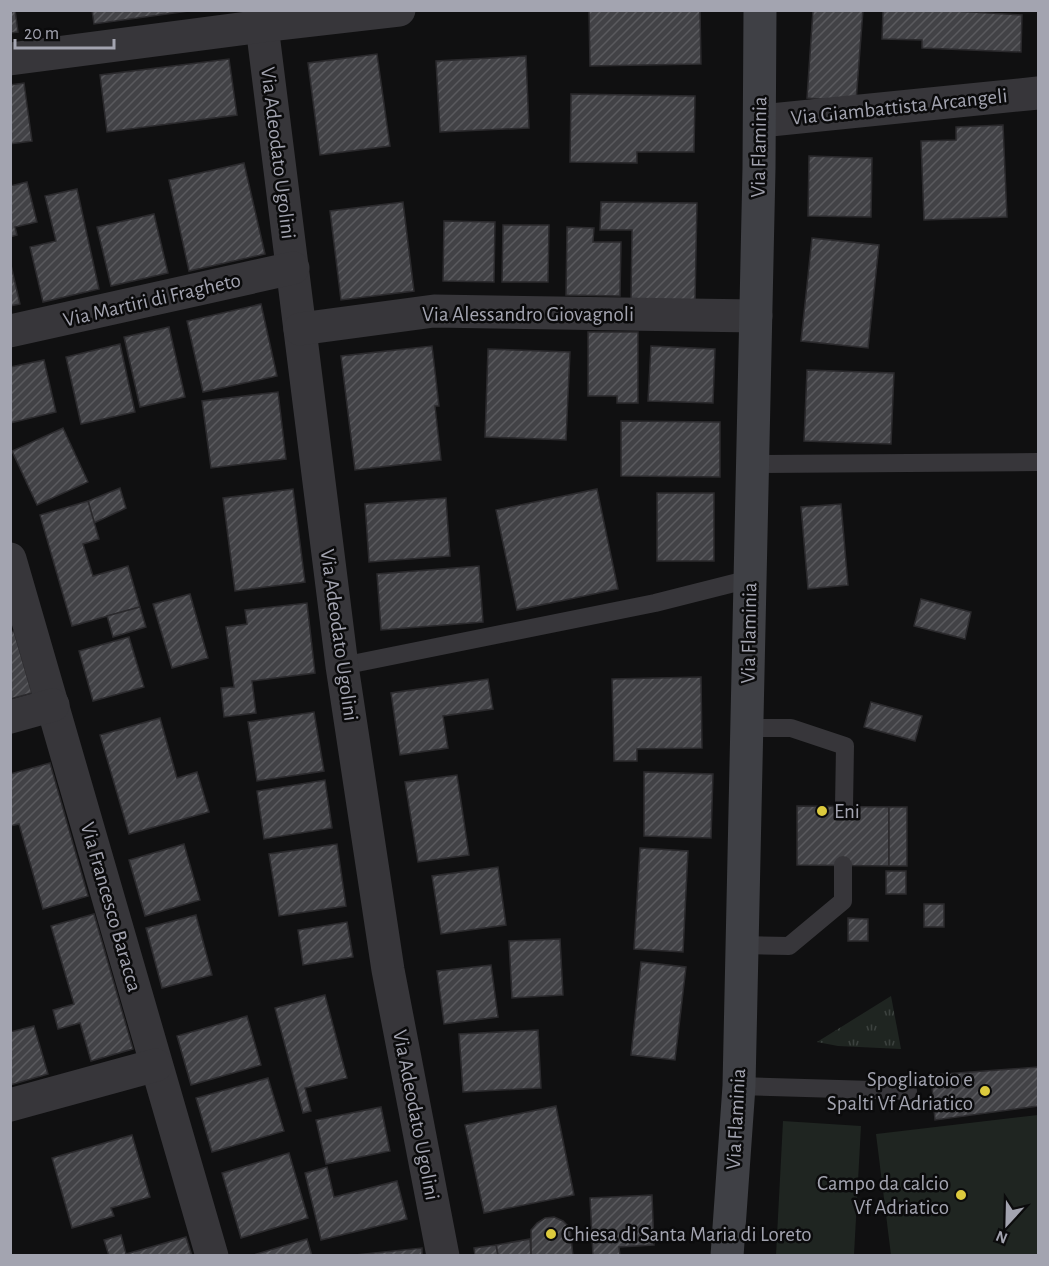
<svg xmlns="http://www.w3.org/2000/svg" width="1049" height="1266" font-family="'Alegreya Sans',sans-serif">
	<defs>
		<pattern id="park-tufts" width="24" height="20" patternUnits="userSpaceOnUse" patternTransform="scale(1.5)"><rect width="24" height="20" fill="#1f2521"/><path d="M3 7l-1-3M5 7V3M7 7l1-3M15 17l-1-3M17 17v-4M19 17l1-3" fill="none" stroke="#3c423f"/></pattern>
		<pattern id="building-hatch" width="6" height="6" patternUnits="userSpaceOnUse" patternTransform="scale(1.5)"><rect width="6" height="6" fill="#424246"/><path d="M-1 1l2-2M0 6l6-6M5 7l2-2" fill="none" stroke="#5a5a5e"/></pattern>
	</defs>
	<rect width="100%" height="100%" fill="#101011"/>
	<path fill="url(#park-tufts)" d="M891,996L901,1049L838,1046L817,1042Z"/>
	<g fill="#1f2521">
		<path d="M1038,1115V1255H891L876,1134Z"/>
		<path d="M783,1121L861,1126L854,1255H776Z"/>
	</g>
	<g fill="url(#building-hatch)" stroke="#2b2a2d" stroke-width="1.5">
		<path d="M10,10H15L18,32L10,33Z"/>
		<path d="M92,10H196L94,24Z"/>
		<path d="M589,10H700L701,64L590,66Z"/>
		<path d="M813,10H863L856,102L807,98Z"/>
		<path d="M883,10H937L1022,15L1021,52L922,48V40L882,39Z"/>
		<path d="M377,54L390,146L320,155L308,63Z"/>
		<path d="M526,56L529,128L440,132L436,61Z"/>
		<path d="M229,59L237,115L107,132L100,75Z"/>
		<path d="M24,83L32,141L10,144V85Z"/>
		<path d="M571,94L695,96L694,152H637V163L570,162Z"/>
		<path d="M1003,125L1007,217L924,220L921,141L956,140V127Z"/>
		<path d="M809,156L872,158L871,217L808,216Z"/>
		<path d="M244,163L265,254L189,271L169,180Z"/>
		<path d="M27,182L37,222L15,227L17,235L10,237V186Z"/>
		<path d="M77,189L99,289L43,302L30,247L56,241L45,196Z"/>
		<path d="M403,202L414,291L341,300L330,211Z"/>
		<path d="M601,202L697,203L695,302L631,300L632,230H600Z"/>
		<path d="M154,214L168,273L111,286L97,227Z"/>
		<path d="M444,221L495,222L494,282L443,281Z"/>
		<path d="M503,225H549L548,282H502Z"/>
		<path d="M567,227L594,228L593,242H621L620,296L566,295Z"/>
		<path d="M812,238L879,245L868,348L801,341Z"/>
		<path d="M10,261L20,304L10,306Z"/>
		<path d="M261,304L277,376L203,392L187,321Z"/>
		<path d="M169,327L185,397L140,407L124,337Z"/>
		<path d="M588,332H638V403H617V396H588Z"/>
		<path d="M120,344L135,412L81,424L66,357Z"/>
		<path d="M432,346L439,406H435L441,460L355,470L341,356Z"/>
		<path d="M651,346L715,349L713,403L648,401Z"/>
		<path d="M488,349L570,352L566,440L485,437Z"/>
		<path d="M44,360L56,412L10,423V367Z"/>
		<path d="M807,370L894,373L891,444L804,441Z"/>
		<path d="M278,392L286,459L211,468L202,401Z"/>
		<path d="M621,421L720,422V477L621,476Z"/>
		<path d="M63,428L88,482L37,505L12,451Z"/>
		<path d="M120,488L126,508L94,523L88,501Z"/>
		<path d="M293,489L305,582L235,591L223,498Z"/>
		<path d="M597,489L618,589L517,610L496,510Z"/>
		<rect x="657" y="493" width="57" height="68"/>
		<path d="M446,498L450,556L369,562L365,504Z"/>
		<path d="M88,501L99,539L83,544L93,576L128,566L140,607L72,626L40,515Z"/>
		<path d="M841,504L848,585L808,589L801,507Z"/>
		<path d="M479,566L483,622L381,630L377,574Z"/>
		<path d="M190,594L208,658L172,668L153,604Z"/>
		<path d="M921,599L971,612L965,639L914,626Z"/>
		<path d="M307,603L315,673L252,681L256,713L224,717L221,688L234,687L226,627L247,624L245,610Z"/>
		<path d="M140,607L146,627L113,637L107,616Z"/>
		<path d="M14,631L32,693L10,699V632Z"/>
		<path d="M129,637L144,687L93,701L79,651Z"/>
		<path d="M701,677L702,748L637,749V761H614L612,679Z"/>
		<path d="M488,679L493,709L443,716L448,748L400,755L391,693Z"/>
		<path d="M871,702L922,716L915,741L864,727Z"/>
		<path d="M314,712L324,771L257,781L248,722Z"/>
		<path d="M160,718L177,778L197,772L209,812L129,834L100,735Z"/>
		<path d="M50,763L88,896L43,909L19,824L10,826V774Z"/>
		<path d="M644,772L713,774L711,838L644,836Z"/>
		<path d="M457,775L469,855L418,862L405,782Z"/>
		<path d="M325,780L332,828L264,839L257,791Z"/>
		<path d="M797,806L889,807V866L797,865Z"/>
		<rect x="889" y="807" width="18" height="59"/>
		<path d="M184,844L200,900L145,916L129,860Z"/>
		<path d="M337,844L346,906L279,916L269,854Z"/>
		<path d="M640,848L688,851L683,952L634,949Z"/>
		<path d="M498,867L506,925L441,934L432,876Z"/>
		<rect x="886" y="871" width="20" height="23"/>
		<rect x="924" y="904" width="20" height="23"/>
		<path d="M94,914L133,1049L91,1061L80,1023L58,1029L53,1010L74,1004L51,926Z"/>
		<path d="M196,915L212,975L162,988L146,928Z"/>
		<path d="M848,918L868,919V941H848Z"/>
		<path d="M347,922L353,957L303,965L298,930Z"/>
		<path d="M560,939L563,995L512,998L509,941Z"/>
		<path d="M641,962L686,967L675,1060L631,1055Z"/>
		<path d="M491,965L498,1017L444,1024L437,971Z"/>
		<path d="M325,995L347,1078L305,1088L311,1111L303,1113L275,1008Z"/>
		<path d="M247,1016L261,1065L191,1085L177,1036Z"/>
		<path d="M34,1026L48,1074L10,1085V1032Z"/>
		<path d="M538,1030L541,1088L463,1092L459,1034Z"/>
		<path d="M1038,1067V1106L935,1120L931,1075Z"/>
		<path d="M268,1078L284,1131L212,1152L196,1098Z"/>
		<path d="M556,1106L574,1195L484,1213L465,1125Z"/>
		<path d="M381,1107L390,1151L326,1164L316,1120Z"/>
		<path d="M132,1135L150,1197L111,1208L114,1216L72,1228L52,1158Z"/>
		<path d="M289,1153L308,1218L241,1238L222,1173Z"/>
		<path d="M327,1167L334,1197L397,1181L407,1219L321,1240L305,1173Z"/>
		<path d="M652,1195L654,1245L619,1247L620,1256H593L590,1198Z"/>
		<path d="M554,1217L563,1221L570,1228L573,1256H531V1230L537,1223L545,1218Z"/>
		<path d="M121,1235L126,1254L186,1237L192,1256H109L104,1240Z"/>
		<path d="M307,1239L312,1256H250Z"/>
		<path d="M530,1239L531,1256H498L496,1245Z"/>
		<path d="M496,1245L498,1256H475L474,1248Z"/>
		<path d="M422,1248V1256L355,1255Z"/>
	</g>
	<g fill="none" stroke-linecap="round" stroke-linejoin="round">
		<g stroke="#37363a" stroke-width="18">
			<path d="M753,464L1038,462"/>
			<path d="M342,666L655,603L750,579"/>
			<path d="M747,728H791L845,746L844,807"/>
			<path d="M742,945L789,946L843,901V865"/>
			<path d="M739,1086L908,1091"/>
		</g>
		<g stroke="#37363a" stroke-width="33">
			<path d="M260,10L342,666L388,970L443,1256"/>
			<path d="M10,59L262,26L399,10"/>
			<path d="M760,121L1038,93"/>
			<path d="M300,329L434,311L756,316"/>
			<path d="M10,331L293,268"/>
			<path d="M10,559L212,1256"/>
			<path d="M10,717L53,705"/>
			<path d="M10,1105L156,1065"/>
		</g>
		<path stroke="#3f4045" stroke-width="33" d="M727,1256L739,1086L759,168L760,10"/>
	</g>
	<g fill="#dcca3d" stroke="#0b0b0c" stroke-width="2">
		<circle cx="822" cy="811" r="6"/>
		<circle cx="985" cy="1091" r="6"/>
		<circle cx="961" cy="1195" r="6"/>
		<circle cx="551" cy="1234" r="6"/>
	</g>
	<g text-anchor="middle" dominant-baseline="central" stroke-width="5" stroke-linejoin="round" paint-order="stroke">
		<g font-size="21" fill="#a3a4b0" stroke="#0b0b0c">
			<text transform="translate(899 107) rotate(-6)">Via Giambattista Arcangeli</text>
			<text transform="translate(759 147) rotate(-89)">Via Flaminia</text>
			<text transform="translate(278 153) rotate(83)">Via Adeodato Ugolini</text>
			<text transform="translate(152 300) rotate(-13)">Via Martiri di Fragheto</text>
			<text x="528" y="314">Via Alessandro Giovagnoli</text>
			<text transform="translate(749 633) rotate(-89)">Via Flaminia</text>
			<text transform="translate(339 635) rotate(82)">Via Adeodato Ugolini</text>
			<text transform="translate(111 907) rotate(74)">Via Francesco Baracca</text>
			<text transform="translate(416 1115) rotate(79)">Via Adeodato Ugolini</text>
			<text transform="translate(736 1119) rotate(-87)">Via Flaminia</text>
		</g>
		<g font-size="21" fill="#a3a4b0" stroke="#0b0b0c" text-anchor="start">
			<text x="834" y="811">Eni</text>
			<text x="973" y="1079" text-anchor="end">Spogliatoio e<tspan x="973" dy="24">Spalti Vf Adriatico</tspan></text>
			<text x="949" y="1183" text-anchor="end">Campo da calcio<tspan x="949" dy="24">Vf Adriatico</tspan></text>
			<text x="563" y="1234">Chiesa di Santa Maria di Loreto</text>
		</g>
	</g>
	<rect width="1049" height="1266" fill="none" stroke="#a3a4b0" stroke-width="24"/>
	<g transform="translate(1007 1224) rotate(202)" stroke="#0b0b0c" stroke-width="4.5" paint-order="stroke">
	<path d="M0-4.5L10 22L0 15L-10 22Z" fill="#a3a4b0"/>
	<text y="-9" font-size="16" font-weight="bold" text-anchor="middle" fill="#a3a4b0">N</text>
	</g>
	<path d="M15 39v9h99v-9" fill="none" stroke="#a3a4b0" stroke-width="3"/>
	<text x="24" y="39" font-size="18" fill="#a3a4b0" stroke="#0b0b0c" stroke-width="4.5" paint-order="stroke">20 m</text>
</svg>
